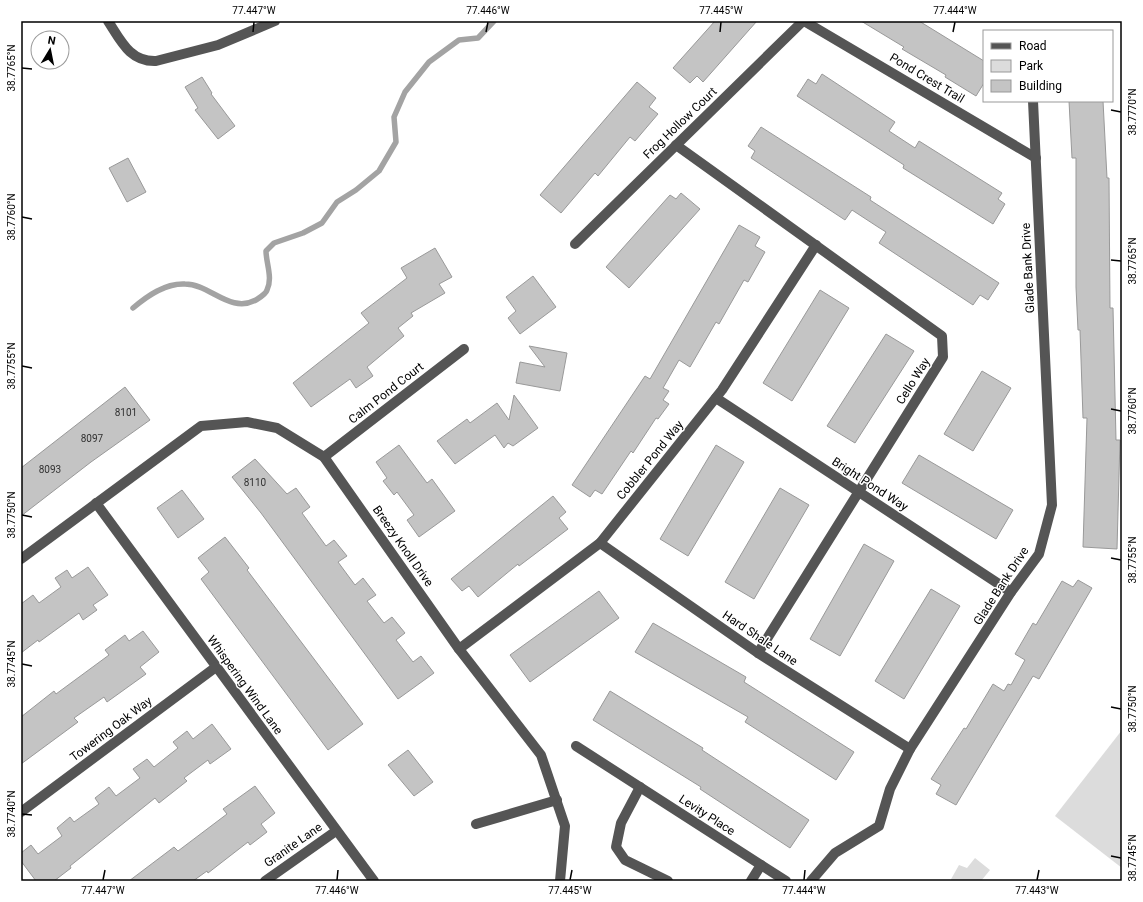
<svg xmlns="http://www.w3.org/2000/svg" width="1143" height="902" font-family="Roboto,sans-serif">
	<rect width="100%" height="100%" fill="#fff"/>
	<g fill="#dcdcdc">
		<path d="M1122,730V868L1055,816Z"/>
		<path d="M975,858L990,870L981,881H950L959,865L967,868Z"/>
	</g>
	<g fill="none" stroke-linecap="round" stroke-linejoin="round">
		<path stroke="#a3a3a3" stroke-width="5.5" d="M133,308C147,296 165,283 185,284C210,284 230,314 256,300C259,298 266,294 267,290C273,278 266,263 266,251L274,243L303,233L322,223L337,202L356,190L379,171L396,142L394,117L405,92L429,62L459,40L478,38L494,21"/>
	</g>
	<g fill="#c4c4c4" stroke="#999">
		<path d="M715,21H757L703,82L697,76L690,83L673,68Z"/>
		<path d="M861,21H919L984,61V83L976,96L945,77L946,75L902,49L904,47Z"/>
		<path d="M822,74L895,122L889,131L915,148L919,141L1002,193L998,199L1005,204L993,224L903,168L904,165L797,96L808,79L816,84Z"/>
		<path d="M202,77L212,93L211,94L235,126L218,139L195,110L198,108L185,87Z"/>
		<path d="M637,82L656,98L649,107L658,114L635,141L630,137L598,176L595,173L561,213L540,195Z"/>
		<path d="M1069,101H1103L1107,178H1109L1110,308H1113L1116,440H1120L1117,549L1083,547L1087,418H1083L1080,330H1078L1076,287V158H1072Z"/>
		<path d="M761,127L871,197L870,200L999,283L988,300L980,295L973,305L879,243L886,232L878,227L852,210L845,220L751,158L755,151L748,146Z"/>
		<path d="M128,158L146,192L127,202L109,168Z"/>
		<path d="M681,193L700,209L629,288L606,267L670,195L676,199Z"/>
		<path d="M739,225L760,237L755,246L765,252L748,282L744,280L719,324L716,322L690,367L679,360L663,388L669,391L663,400L669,404L658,419L656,418L633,453L631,451L602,494L595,490L590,497L572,485L645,376L650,379Z"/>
		<path d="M435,248L452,277L439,284L445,293L411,313L413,316L398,328L404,336L367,367L373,376L356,388L350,379L311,407L293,383L369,323L361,313L407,278L401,268Z"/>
		<path d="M533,276L556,307L520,334L508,318L516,311L506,297Z"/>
		<path d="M820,290L849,308L792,401L763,383Z"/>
		<path d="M886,334L914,351L855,443L827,426Z"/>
		<path d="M529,346L567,353L560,391L516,383L520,362L545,367Z"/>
		<path d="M982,371L1011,388L973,451L944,434Z"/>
		<path d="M125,387L150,420L91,462L21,516V468Z"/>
		<path d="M514,395L538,428L513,446L508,443L504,448L495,435L455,464L437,441L467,419L470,423L497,403L509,420Z"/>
		<path d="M399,445L427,483L432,479L455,511L419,537L407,520L414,515L397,492L394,495L383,481L387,478L376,462Z"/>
		<path d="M716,445L744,462L688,556L660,539Z"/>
		<path d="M919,455L1013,510L996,539L902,483Z"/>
		<path d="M255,459L287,494L296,488L310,507L302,513L326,546L334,540L347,556L338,562L355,585L363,578L376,595L367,601L384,623L392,617L405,633L396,640L413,662L421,656L434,673L398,699L261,513L232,477Z"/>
		<path d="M780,488L809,505L754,599L725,582Z"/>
		<path d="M182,490L204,519L178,538L157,508Z"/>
		<path d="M553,496L566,512L559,518L568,529L519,566L518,564L478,597L469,586L462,591L451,579Z"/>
		<path d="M225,537L249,568L247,570L363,724L328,750L201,579L209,572L198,558Z"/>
		<path d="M864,544L894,561L840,656L810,639Z"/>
		<path d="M88,567L108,595L93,605L97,610L83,620L79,613L39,642L38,640L21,653V604L33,595L39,603L61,587L55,578L67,570L72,578Z"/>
		<path d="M1078,580L1092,588L1039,679L1033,676L956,805L936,794L941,785L931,779L964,728L966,729L993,684L1004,691L1008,684L1011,685L1025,660L1015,654L1033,623L1036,625L1062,581L1073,587Z"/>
		<path d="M931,589L960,606L904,699L875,681Z"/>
		<path d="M599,591L619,618L530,682L510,655Z"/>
		<path d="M653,623L746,677L744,682L854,752L836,780L745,722L748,717L635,652Z"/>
		<path d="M143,631L159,652L140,667L146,674L107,702L104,697L74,718L78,722L21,764V717L54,691L56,694L109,655L105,650L125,635L129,641Z"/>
		<path d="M610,691L703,748L702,750L809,820L790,848L700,789L701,787L593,720Z"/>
		<path d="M212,724L231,749L210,764L208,760L184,778L187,781L159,803L155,798L70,866L71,868L54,881H36L21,861V853L31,845L38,854L62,836L57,828L70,817L74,822L99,804L95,798L109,787L116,796L140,778L133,769L147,759L154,767L178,748L173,742L187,731L193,739Z"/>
		<path d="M408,750L433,782L414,796L388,765Z"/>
		<path d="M255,786L275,813L261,824L267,832L250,845L248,842L208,873L207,871L193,881H129L174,847L178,851L227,814L223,809Z"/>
	</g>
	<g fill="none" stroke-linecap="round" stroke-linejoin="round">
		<g stroke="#555" stroke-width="10">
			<path d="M108,21C121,41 130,62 156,61L218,45L275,21"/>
			<path d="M804,21L1036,158"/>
			<path d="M676,145L942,336L943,357L758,653"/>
			<path d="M575,244L803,21"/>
			<path d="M716,398L1011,592"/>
			<path d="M324,457L464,349"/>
			<path d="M96,503L374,881"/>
			<path d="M600,543L758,653L910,749"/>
			<path d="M21,559L201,426L247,422L277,428L324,457L459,649L541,755L565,826L560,881"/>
			<path d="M459,649L600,543L722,390L816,245"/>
			<path d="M576,746L786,881"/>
			<path d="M640,787L621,823L616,847L625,860L668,881"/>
			<path d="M21,812L216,667"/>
			<path d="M476,824L557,800"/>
			<path d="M265,881L336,831"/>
			<path d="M751,881L761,865"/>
			<path d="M811,881L835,853L879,826L890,789L910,749L1011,592L1039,554L1052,505L1033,101"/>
		</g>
	</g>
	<path fill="none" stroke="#000" stroke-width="1.5" d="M253,32L254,22M486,32L488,22M720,32L721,22M953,32L955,22M22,68L32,69M1111,110L1121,112M22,217L32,219M1111,260L1121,261M22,366L32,368M1111,409L1121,411M22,515L32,517M1111,558L1121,560M22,664L32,666M1111,707L1121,709M22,814L32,815M1111,856L1121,858M103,880L105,870M337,880L338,870M570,880L572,870M804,880L805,870M1037,880L1039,870"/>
	<g text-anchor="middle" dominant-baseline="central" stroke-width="3" stroke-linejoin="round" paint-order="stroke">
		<g font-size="10" fill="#313131">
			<text x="126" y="412">8101</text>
			<text x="92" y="438">8097</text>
			<text x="50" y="469">8093</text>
			<text x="255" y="482">8110</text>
		</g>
		<g font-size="12" fill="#000" stroke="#fff">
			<text transform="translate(927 78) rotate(31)">Pond Crest Trail</text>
			<text transform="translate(680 123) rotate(-44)">Frog Hollow Court</text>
			<text transform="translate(1028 268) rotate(-93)">Glade Bank Drive</text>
			<text transform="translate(913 381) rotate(-58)">Cello Way</text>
			<text transform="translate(386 393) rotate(-38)">Calm Pond Court</text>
			<text transform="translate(650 460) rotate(-51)">Cobbler Pond Way</text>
			<text transform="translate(870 484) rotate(33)">Bright Pond Way</text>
			<text transform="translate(403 546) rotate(55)">Breezy Knoll Drive</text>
			<text transform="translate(1001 586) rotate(-57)">Glade Bank Drive</text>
			<text transform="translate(760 638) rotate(34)">Hard Shale Lane</text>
			<text transform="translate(245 685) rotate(54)">Whispering Wind Lane</text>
			<text transform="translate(111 729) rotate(-37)">Towering Oak Way</text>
			<text transform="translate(707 815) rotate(33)">Levity Place</text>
			<text transform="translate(293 845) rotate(-35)">Granite Lane</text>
		</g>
	</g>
	<rect width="1143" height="902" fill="none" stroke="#ffffff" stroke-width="44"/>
	<rect x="983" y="30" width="130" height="72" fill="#ffffff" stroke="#999999"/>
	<rect x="991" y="43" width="20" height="6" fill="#555555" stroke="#999999"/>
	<text x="1019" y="50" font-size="12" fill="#000000">Road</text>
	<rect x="991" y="60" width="20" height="12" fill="#dcdcdc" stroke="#999999"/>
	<text x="1019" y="70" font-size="12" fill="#000000">Park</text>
	<rect x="991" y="80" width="20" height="12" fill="#c4c4c4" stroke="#999999"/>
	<text x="1019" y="90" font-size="12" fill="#000000">Building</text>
	<g transform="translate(50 50) rotate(10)"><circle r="19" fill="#ffffff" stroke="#999999"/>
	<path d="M0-3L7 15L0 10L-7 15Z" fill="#000000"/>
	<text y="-6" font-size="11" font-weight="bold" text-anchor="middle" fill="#000000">N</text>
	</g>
	<rect x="22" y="22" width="1099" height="858" fill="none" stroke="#000" stroke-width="1.5"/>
	<g font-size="10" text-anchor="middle" fill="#000">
		<text x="254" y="14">77.447°W</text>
		<text x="488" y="14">77.446°W</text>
		<text x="721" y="14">77.445°W</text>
		<text x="955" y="14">77.444°W</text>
		<text transform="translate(11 68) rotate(-90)" y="4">38.7765°N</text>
		<text transform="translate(1132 112) rotate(-90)" y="4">38.7770°N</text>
		<text transform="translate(11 217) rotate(-90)" y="4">38.7760°N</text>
		<text transform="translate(1132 261) rotate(-90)" y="4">38.7765°N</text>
		<text transform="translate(11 366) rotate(-90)" y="4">38.7755°N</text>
		<text transform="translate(1132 411) rotate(-90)" y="4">38.7760°N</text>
		<text transform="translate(11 515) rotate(-90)" y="4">38.7750°N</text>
		<text transform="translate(1132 560) rotate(-90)" y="4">38.7755°N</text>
		<text transform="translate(11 664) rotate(-90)" y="4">38.7745°N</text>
		<text transform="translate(1132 709) rotate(-90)" y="4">38.7750°N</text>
		<text transform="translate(11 814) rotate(-90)" y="4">38.7740°N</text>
		<text transform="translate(1132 858) rotate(-90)" y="4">38.7745°N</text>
		<text x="103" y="894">77.447°W</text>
		<text x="337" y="894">77.446°W</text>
		<text x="570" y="894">77.445°W</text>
		<text x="804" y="894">77.444°W</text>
		<text x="1037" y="894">77.443°W</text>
	</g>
</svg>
